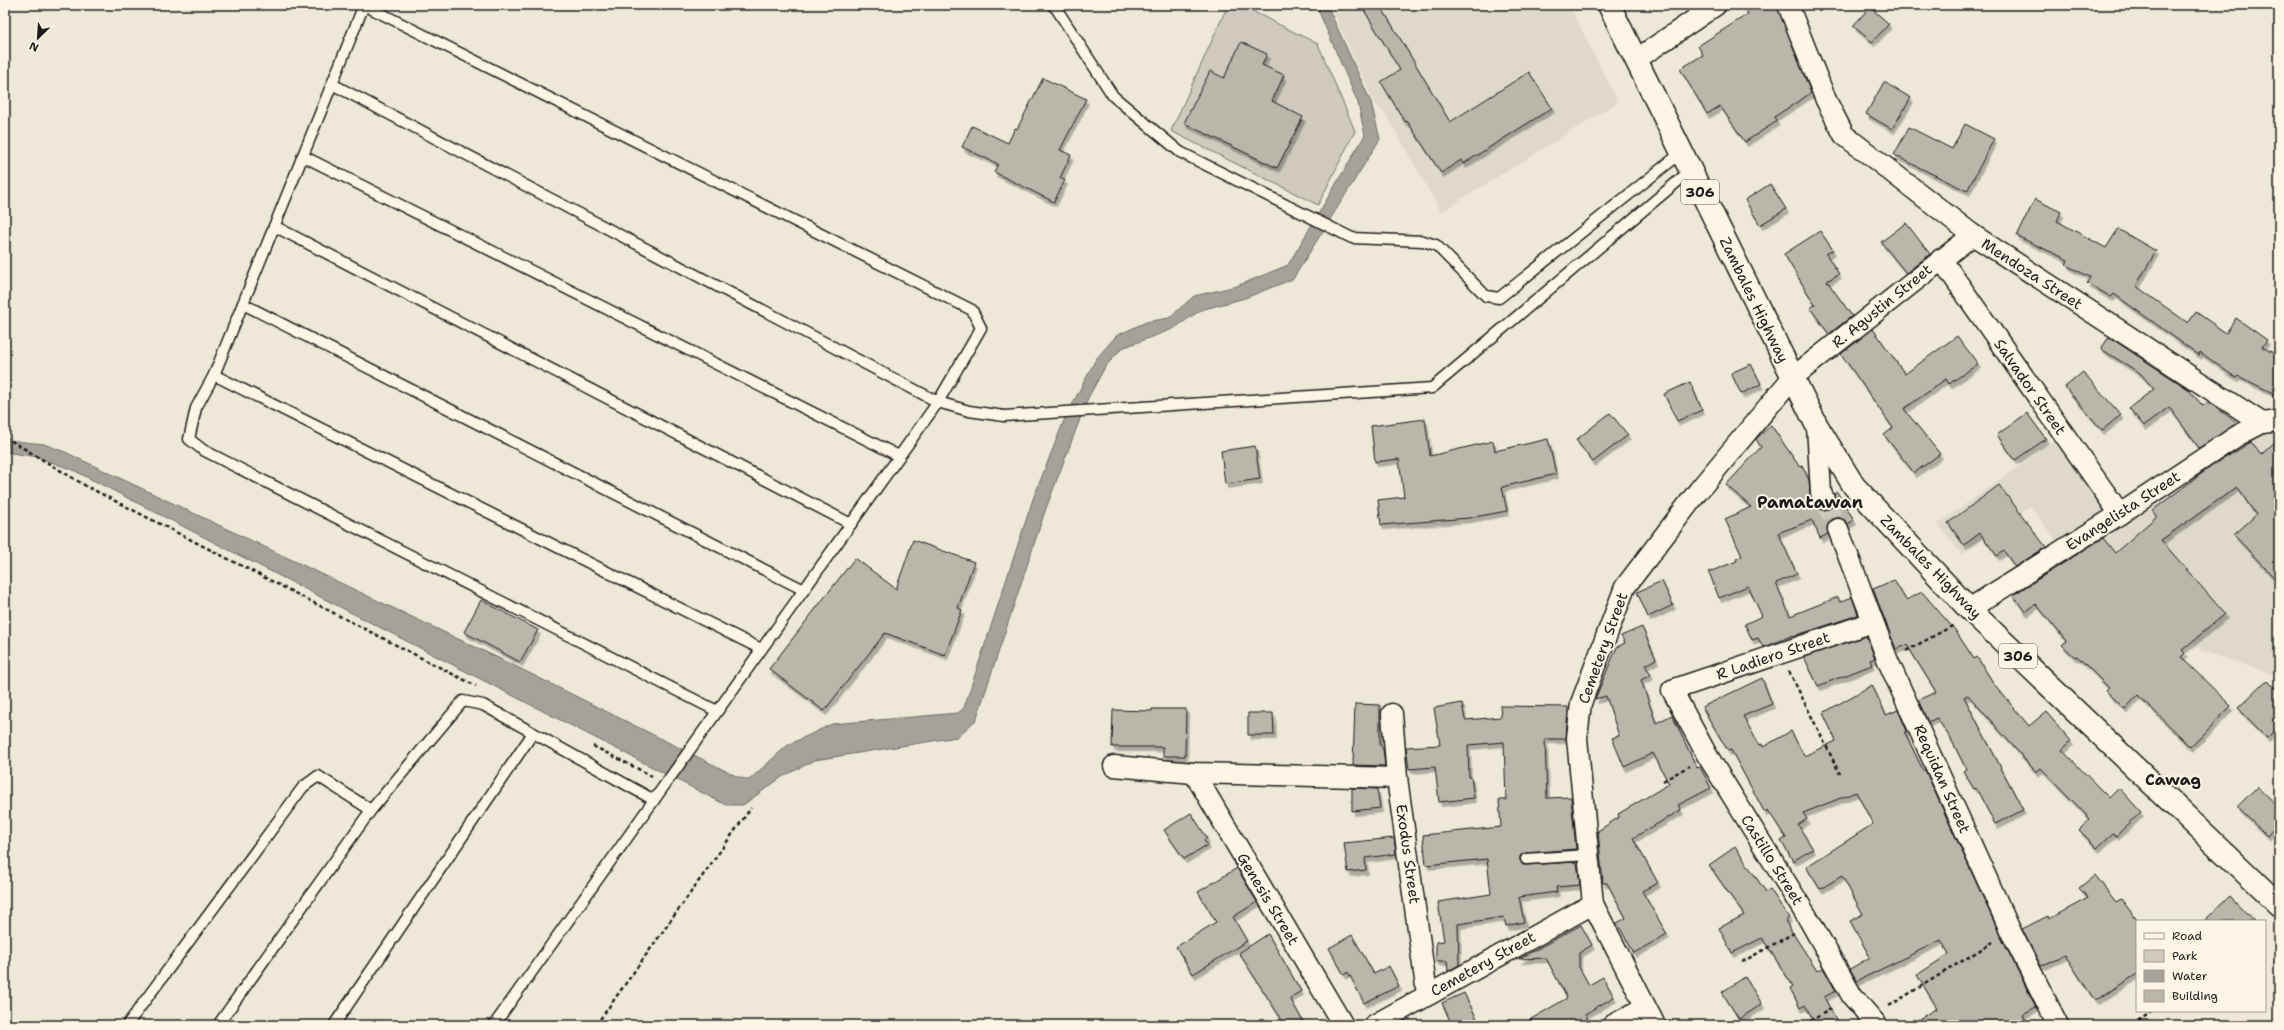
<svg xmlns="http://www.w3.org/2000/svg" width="2284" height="1030" font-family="'Shantell Sans',sans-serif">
	<defs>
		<filter id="shadow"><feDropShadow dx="2.5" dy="4.5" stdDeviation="0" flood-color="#0004"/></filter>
	</defs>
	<rect width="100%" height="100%" fill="#eee8d9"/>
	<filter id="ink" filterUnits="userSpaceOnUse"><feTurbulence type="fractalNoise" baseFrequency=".025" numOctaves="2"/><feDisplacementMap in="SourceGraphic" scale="8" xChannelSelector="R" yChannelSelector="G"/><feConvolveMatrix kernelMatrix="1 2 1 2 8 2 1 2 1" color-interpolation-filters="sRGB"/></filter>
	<g filter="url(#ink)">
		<g fill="#ded9cb">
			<path d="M1330,5H1569L1618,102L1441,212L1387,116L1374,103Z"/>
			<path d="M2279,433V676L2202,651L2100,535L2257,434Z"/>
			<path d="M2062,435L2115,504L2058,543L2030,506L1962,555L1938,524Z"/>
		</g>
		<path fill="#cfcabd" stroke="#76736c" d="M1228,5H1240L1318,44L1355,131L1318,205L1171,131Z"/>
		<path fill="#a7a299" stroke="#6f6c67" d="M1316,5H1327L1371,102L1380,139L1293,279L1245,298L1201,310L1173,329L1122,348L1105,367L1088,398L1045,511L976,720L957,737L815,760L782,777L743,805H726L75,471L38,457L5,452V440L44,444L65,452L513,665L736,776L749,780L788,745L832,724L958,713L964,708L1033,499L1065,418L1096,359L1116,336L1146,322L1169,318L1194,296L1237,286L1288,265L1365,135L1358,103Z"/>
		<g fill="#bab6aa" stroke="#1c1c1c" filter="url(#shadow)">
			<path d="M1361,5H1380L1450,122L1529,72L1552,108L1463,164L1461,160L1441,173L1407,121L1405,122L1381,82L1400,70Z"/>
			<path d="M1742,5H1777L1811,93L1774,117L1777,121L1745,142L1720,106L1707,114L1680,69L1703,55L1698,46L1748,14Z"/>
			<path d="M1870,7L1889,24L1872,42L1853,26Z"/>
			<path d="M1241,42L1267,54L1262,65L1284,75L1272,101L1303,117L1277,168L1184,123L1210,71L1224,78Z"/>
			<path d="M1043,78L1086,99L1060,150L1071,155L1060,178L1065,180L1054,202L994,172L998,164L962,147L972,126L1008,143L1015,128L1017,129Z"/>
			<path d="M1884,82L1911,98L1892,129L1866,114Z"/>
			<path d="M1965,124L1994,139L1967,191L1894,155L1909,127L1952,149Z"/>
			<path d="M1770,184L1786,209L1760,225L1745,200Z"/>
			<path d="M2035,199L2061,212L2057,221L2106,248L2118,229L2156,251L2136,286L2188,323L2196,312L2226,333L2236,318L2267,340L2262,347L2279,356V396L2238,376L2236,378L2200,352L2199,355L2114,294L2111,297L2087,283L2090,277L2066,265L2068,260L2017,236Z"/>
			<path d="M1906,223L1930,254L1906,273L1881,242Z"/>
			<path d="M1820,231L1833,250L1826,254L1839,274L1827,281L1852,316L1829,334L1810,308L1815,305L1784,254Z"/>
			<path d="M1873,329L1905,374L1957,336L1978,364L1949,384L1946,379L1904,409L1940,454L1914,473L1884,435L1893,428L1841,354Z"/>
			<path d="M2109,337L2188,389L2203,406L2208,402L2238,423L2199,448L2169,407L2144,426L2129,408L2154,389L2140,373L2101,349Z"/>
			<path d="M1751,364L1761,384L1741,394L1731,373Z"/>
			<path d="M2083,372L2121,415L2102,430L2065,387Z"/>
			<path d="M1690,382L1702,410L1677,421L1664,394Z"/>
			<path d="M1610,413L1628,435L1593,462L1576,440Z"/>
			<path d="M2027,413L2046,439L2015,460L1997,435Z"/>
			<path d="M1425,419L1430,456L1493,441L1495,451L1548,439L1556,474L1502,487L1507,511L1469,518L1381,525L1378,500L1404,497L1399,459L1375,462L1371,426Z"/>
			<path d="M1771,425L1799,466L1802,465L1809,480L1810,494L1814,504L1823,510L1829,509L1835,500L1834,494L1837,492L1854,520L1848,524L1840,518H1834L1827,527L1828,534L1820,538L1812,520L1778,533L1797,574L1776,583L1790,616L1838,597L1840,602L1852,597L1858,615L1794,636V635L1763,647L1758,638L1752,640L1745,624L1762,616L1748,586L1719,598L1709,572L1737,561L1736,559L1742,556L1725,519L1751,507L1726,485L1761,447L1756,439Z"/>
			<path d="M2279,438V583L2234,535L2256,515L2237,487L2161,540L2225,614L2182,650L2185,653L2181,657L2231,706L2191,747L2138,695L2125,709L2106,691L2109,688L2077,656L2075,657L2062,645L2066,641L2036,604L2025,612L2013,595L2103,538L2115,553L2157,516L2153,510L2212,466L2251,442L2261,455Z"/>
			<path d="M1255,446L1260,479L1225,484L1221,451Z"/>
			<path d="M1999,485L2046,547L2015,567L2004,551L1997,556L1980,533L1964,545L1948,523Z"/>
			<path d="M913,540L974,562L958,608L962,610L945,655L885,633L824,711L769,669L855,558L896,589Z"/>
			<path d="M1894,580L1906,600L1922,592L1955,630L1974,659L1977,657L1994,684L2029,726L2046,712L2071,741L2062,750L2109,798L2119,788L2141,812L2116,836L2113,833L2097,848L2079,830L2090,819L2041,768L2036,772L1968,695L1964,697L2023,810L1995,824L1976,788L1974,789L1963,771L1966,769L1951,739L1937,718L1928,722L1918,700L1936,692L1907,645L1896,649L1873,589Z"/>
			<path d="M1662,581L1673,605L1648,617L1637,592Z"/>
			<path d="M481,600L538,630L520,662L464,632Z"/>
			<path d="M1642,627L1656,659L1645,665L1651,675L1641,680L1656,723L1672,715L1697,768L1700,767L1711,788L1678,805L1681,810L1633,838L1658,883L1642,891L1667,934L1634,953L1617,923L1626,918L1607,883H1603L1598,831L1619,817L1618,814L1669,784L1653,753L1624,767L1612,738L1619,736L1606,696L1595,699L1617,647L1625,643L1621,636Z"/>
			<path d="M1866,636L1875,658L1870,660L1872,665L1818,686L1804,657Z"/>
			<path d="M1762,678L1772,704L1743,716L1759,745L1762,744L1763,747L1791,731L1804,756L1836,741L1823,713L1872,685L1886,715L1898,710L1907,731L1905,733L1923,770H1925L2001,937L2036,1007L2023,1014L2028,1025H1909L1937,1008L1917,975L1949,954L1941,940L1857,981L1850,969L1870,957L1850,921L1863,914L1842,876L1820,889L1806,867L1873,824L1856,792L1803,813L1807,819L1798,825L1813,849L1793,861L1781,841L1786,838L1768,810L1765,813L1731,750L1728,751L1702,707Z"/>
			<path d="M2267,680L2279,692V726L2267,738L2238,708Z"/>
			<path d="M1462,703L1465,720L1501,717L1500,706L1568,707L1566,739H1545L1547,798L1571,797L1576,849L1526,853L1520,856V860L1523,865H1526L1577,862L1580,885L1556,887L1557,892L1519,897L1524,922L1506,926L1504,917L1458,924L1459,965L1448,971L1447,961H1436V942L1444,941L1438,902L1491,894L1487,859L1426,865L1423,835L1501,827L1499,800H1506L1504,742L1468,745L1469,777H1471L1474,798L1439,802L1435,767L1409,769L1406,747L1440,745L1434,708Z"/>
			<path d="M1355,704L1380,705V745L1383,749L1385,766L1353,765Z"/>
			<path d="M1152,709H1186L1185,756H1163V747H1112L1113,710L1152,711Z"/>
			<path d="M1248,713H1273L1274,735H1248Z"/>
			<path d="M2257,787L2279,808V823L2267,836L2237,807Z"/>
			<path d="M1352,788L1377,789L1380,808L1352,811Z"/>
			<path d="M1191,813L1207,838L1204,840L1207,845L1184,859L1164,830Z"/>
			<path d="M1394,838L1396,854L1365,858L1366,870L1348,872L1344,843Z"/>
			<path d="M1735,847L1766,892L1770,889L1789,918L1785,921L1817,971L1823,968L1836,991L1824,997L1839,1025H1816L1805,1005L1800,1008L1790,988L1793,986L1762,938L1732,953L1719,928L1744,915L1709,865Z"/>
			<path d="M1237,868L1257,902L1233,917L1247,941L1193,974L1176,947L1216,922L1198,892Z"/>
			<path d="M2095,875L2116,902L2121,899L2137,920V974L2095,1001L2065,955L2041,966L2022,929L2048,916L2049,919L2088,898L2079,888Z"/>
			<path d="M2230,896L2254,921H2204Z"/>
			<path d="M1581,925L1592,945L1579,953V967L1589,985L1603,977L1614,997L1585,1014L1591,1025H1521L1567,998L1546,958L1519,959Z"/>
			<path d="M1268,934L1301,991L1290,998L1305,1025H1285L1239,953Z"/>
			<path d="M1352,935L1374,974L1389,966L1399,986L1364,1003L1348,972L1344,975L1329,948Z"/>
			<path d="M1745,977L1762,1004L1739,1019L1722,992Z"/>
			<path d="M1464,993L1480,1025H1452L1442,1003Z"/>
		</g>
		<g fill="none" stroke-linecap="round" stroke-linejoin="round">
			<path stroke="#cec9bd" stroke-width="20" stroke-dasharray="20 10" stroke-linecap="butt" d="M1824,499L1838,529"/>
			<g stroke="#1c1c1c" stroke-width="13">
				<g id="lane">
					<path d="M1052,5L1056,8L1113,96L1180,152L1352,238L1423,241L1436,245L1486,296L1499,298L1681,153"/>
					<path d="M332,84L938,402L981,328L972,310L364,5L214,375L761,649"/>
					<path d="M303,156L899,456"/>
					<path d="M274,226L851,524"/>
					<path d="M243,304L804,590"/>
					<path d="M214,375L196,408L189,439L203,450L717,711"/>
					<path d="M1526,859L1588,855"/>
					<path d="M127,1025L303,787L318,776L371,810"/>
					<path d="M218,1025L371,810L463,701L483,705L654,800L938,402L969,411L1004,416L1432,388L1690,171"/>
					<path d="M334,1025L533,733"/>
					<path d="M494,1025L654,800"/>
				</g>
			</g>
			<g stroke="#1c1c1c" stroke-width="23">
				<g id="street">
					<path d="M1788,5L1826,100L1844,135L1973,235L2262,423"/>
					<path d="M1637,59L1716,5"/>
					<path d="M1941,259L2120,514"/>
					<path d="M1817,426L1821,493L1824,499"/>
					<path d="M1838,529L1888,661L2011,932L2058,1025"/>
					<path d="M1969,609L2120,514L2237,436L2262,423L2279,421"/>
					<path d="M1873,622L1672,690L1707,755L1811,923L1852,996L1877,1025"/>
					<path d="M1392,714L1397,778L1427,994"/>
					<path d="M1114,766L1194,773L1397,778"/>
					<path d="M1194,773L1343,1025"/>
					<path d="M1374,1025L1593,904"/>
					<path d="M1613,1025L1645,1007"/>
					<path d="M1655,1025L1593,904L1577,738L1581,703L1625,587L1699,490L1792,378L1973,235"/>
				</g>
			</g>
			<g stroke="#1c1c1c" stroke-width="25">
				<path id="primary" d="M1609,5L1817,426L1854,486L1969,609L2279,905"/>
			</g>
			<g stroke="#1c1c1c" stroke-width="2.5" stroke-dasharray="4 3" stroke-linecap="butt">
				<path d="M5,437L86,486L476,686"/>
				<path d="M1906,651L1954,625"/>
				<path d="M1789,671L1840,774"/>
				<path d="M593,746L652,776"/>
				<path d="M1663,781L1689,766"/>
				<path d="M1742,962L1794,933"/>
				<path d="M1889,1006L1993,942"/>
				<path d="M596,1025L751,808"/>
				<path d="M1804,1025L1834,1007"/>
				<path d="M2132,1025L2150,1013L2149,1011"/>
			</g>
			<use href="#lane" stroke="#fcf5e5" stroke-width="10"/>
			<use href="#street" stroke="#fcf5e5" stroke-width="20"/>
			<use href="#primary" stroke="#fcf5e5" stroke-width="22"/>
		</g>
	</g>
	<g text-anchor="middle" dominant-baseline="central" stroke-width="4" stroke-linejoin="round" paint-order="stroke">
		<g fill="#fcf5e5" stroke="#5f5d58" stroke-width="1">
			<rect x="1681" y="180" width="38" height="24" rx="3"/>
			<rect x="1999" y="644" width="38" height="24" rx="3"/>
		</g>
		<g font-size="14" font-weight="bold" fill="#1c1c1c">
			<text x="1700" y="192">306</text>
			<text x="2018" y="656">306</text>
		</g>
		<g font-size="15" fill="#1c1c1c" stroke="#fcf5e5">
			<text transform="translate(2032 274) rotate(33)">Mendoza Street</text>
			<text transform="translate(1754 300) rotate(64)">Zambales Highway</text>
			<text transform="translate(1882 306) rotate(-39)">R. Agustin Street</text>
			<text transform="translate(2030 387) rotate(55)">Salvador Street</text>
			<text transform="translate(2123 511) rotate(-33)">Evangelista Street</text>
			<text transform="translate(1931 567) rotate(46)">Zambales Highway</text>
			<text transform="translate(1603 648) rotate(-70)">Cemetery Street</text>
			<text transform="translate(1773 656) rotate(-19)">R Ladiero Street</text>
			<text transform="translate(1942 779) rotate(66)">Requidan Street</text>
			<text transform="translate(1408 854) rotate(82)">Exodus Street</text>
			<text transform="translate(1772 860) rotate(58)">Castillo Street</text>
			<text transform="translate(1268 899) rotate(59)">Genesis Street</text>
			<text transform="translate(1483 964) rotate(-29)">Cemetery Street</text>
		</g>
		<g font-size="16" font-weight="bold" fill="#1c1c1c" stroke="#fcf5e5">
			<text x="2173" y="779">Cawag</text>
		</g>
		<g font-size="17" font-weight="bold" fill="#1c1c1c" stroke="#fcf5e5">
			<text x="1810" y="502">Pamatawan</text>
		</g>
	</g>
	<rect width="2284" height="1030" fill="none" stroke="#fcf5e5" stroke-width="20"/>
	<rect x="10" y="10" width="2264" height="1010" fill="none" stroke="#1c1c1c" stroke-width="1.5" filter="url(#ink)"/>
	<rect x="2136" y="920" width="130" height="92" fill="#fcf5e5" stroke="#a29e95"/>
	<rect x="2144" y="933" width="20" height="6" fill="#fcf5e5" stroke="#a29e95"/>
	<text x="2172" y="940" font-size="12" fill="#1c1c1c">Road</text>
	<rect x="2144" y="950" width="20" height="12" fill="#cfcabd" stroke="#a29e95"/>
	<text x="2172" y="960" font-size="12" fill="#1c1c1c">Park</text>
	<rect x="2144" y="970" width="20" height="12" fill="#a7a299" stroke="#a29e95"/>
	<text x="2172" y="980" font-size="12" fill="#1c1c1c">Water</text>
	<rect x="2144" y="990" width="20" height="12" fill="#bab6aa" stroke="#a29e95"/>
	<text x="2172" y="1000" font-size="12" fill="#1c1c1c">Building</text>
	<g transform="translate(38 38) rotate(205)" stroke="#fcf5e5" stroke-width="3" paint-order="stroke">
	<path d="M0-3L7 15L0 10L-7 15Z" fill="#1c1c1c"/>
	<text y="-6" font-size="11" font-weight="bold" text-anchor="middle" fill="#1c1c1c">N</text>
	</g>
</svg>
